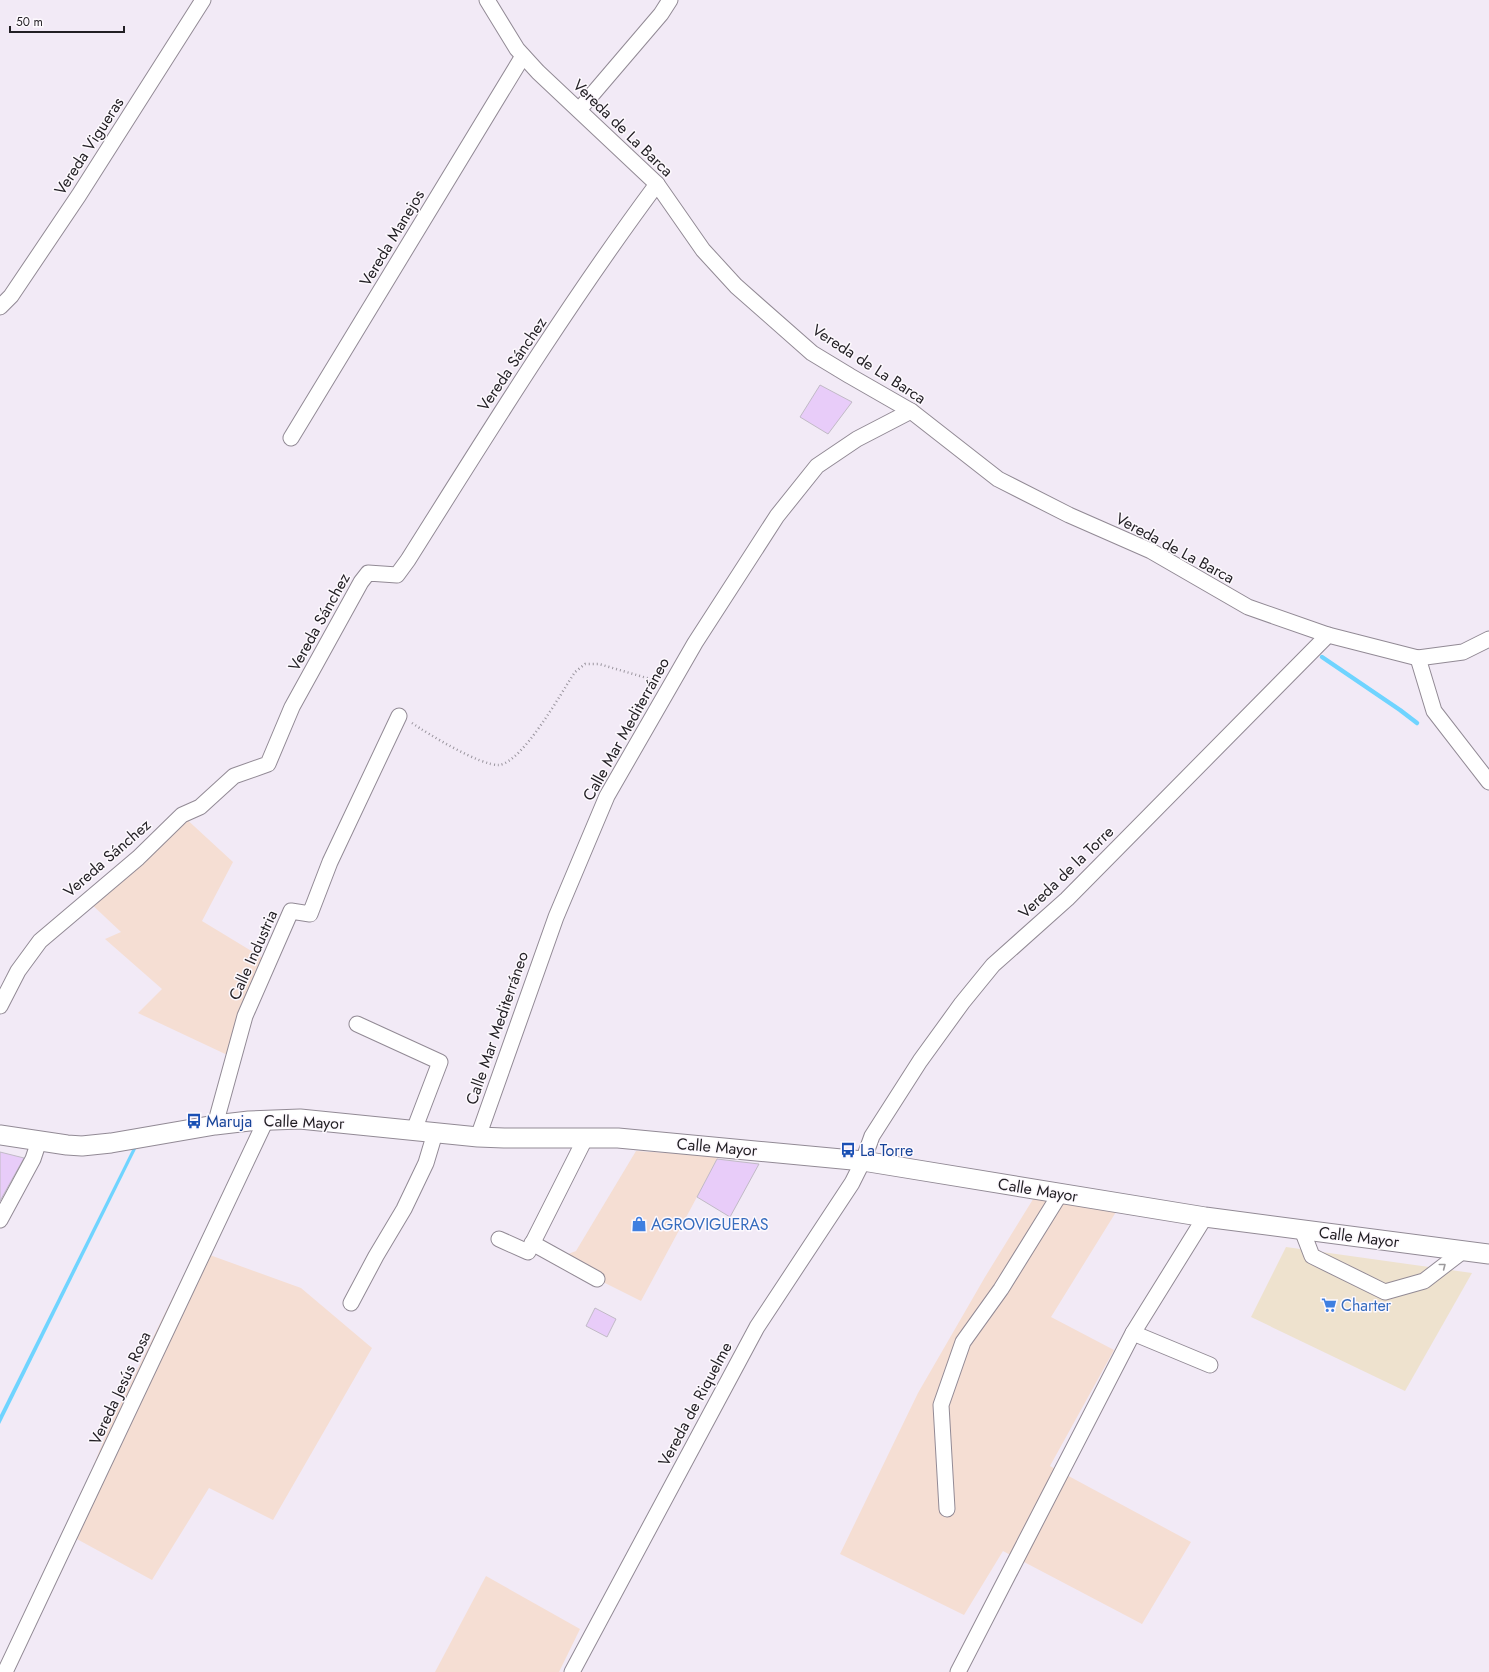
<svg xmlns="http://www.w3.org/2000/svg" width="1489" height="1672" font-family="Jost,sans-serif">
	<rect width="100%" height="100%" fill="#f2eaf6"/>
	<path fill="#eee2ce" d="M1286,1247L1472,1273L1405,1391L1251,1317Z"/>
	<g fill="#f5ded3">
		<path d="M182,815L233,862L202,921L271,963L238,1060L138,1013L162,989L105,939L121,932L87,900Z"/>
		<path d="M636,1151L719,1156L641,1301L601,1281L560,1257L576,1251Z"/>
		<path d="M1035,1196L1116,1212L1051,1317L1114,1350L1050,1466L1191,1542L1142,1624L1003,1551L964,1615L840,1554L918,1393L985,1277Z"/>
		<path d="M196,1250L301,1288L372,1348L273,1520L209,1488L152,1580L64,1532L79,1502L109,1427Z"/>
		<path d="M486,1576L580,1629L559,1672H435Z"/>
	</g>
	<path fill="#6fd4ff" d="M138,1145L0,1424V1415L134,1146Z"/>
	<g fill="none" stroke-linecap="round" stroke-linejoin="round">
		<path stroke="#6fd4ff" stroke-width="4.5" d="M1322,657L1400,710L1417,723"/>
	</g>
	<g fill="#e8ccf9" stroke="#c1bac6">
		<path d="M820,385L852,402L828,434L800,417Z"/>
		<path d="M0,1152L24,1158L0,1201Z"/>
		<path d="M717,1159L759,1164L730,1217L697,1197Z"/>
		<path d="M595,1308L616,1319L607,1337L586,1326Z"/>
	</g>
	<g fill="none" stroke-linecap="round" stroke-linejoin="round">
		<g stroke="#928a95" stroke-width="17">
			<g id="minor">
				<path d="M487,0L517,49L538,72L657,184L703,250L736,286L812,353L850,376L911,411L998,479L1069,515L1151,551L1248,607L1328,635L1418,658L1463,652L1489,639"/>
				<path d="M579,110L661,14L670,0"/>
				<path d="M0,307L11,296L79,195L203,0"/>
				<path d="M291,438L523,56"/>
				<path d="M1418,658L1434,711L1489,782"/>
				<path d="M0,1006L18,971L40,941L138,858L182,815L200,807L234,776L268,764L292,707L361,582L368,573L397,575L408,560C488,433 567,305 657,184"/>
				<path d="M357,1024L440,1062L414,1130"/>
				<path d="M215,1125L245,1016L291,911L310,914L330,862L399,716"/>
				<path d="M478,1137L556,917L607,796L695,643L777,516L817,466L857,439L911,411"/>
				<path d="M0,1220L33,1159L39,1141"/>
				<path d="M1302,1230L1312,1256L1385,1292L1424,1281L1463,1251"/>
				<path d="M499,1239L528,1252L586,1137"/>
				<path d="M532,1243L597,1279"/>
				<path d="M351,1303L376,1256L404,1209L426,1163L435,1133"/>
				<path d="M1133,1333L1210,1365"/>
				<path d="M947,1509L941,1405L963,1342L1001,1289L1060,1194"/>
				<path d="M5,1672L266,1120"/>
				<path d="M572,1672L757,1327L852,1183L863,1161L872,1136L920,1061L962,1003L993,965L1067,899L1328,635"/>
				<path d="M958,1672L1133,1333L1205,1217"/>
			</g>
		</g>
		<g stroke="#928a95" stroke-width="21">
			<path id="major" d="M0,1135L67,1145L82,1146L111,1143L215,1125L249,1121L300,1119L478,1137L504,1138H618L863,1161L1205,1217L1489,1254"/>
		</g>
		<path stroke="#9a959e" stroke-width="2.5" stroke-dasharray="1 3" stroke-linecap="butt" d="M412,723C428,734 481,766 499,765C523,762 561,693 575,672L585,664H599L657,681"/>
		<use href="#minor" stroke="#fff" stroke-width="15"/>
		<use href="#major" stroke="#fff" stroke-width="19"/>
	</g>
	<defs><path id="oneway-chevron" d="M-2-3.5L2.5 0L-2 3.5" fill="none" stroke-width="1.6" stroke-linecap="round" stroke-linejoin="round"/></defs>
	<use stroke="#9c9a9c" href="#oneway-chevron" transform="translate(1443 1266) rotate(-38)"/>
	<defs>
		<g id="bus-bare" transform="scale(1.2)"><path d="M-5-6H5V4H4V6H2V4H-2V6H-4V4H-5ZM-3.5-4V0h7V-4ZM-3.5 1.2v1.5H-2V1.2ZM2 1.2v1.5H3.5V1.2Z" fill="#1a4fb4" stroke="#fdf9fe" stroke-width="2.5" paint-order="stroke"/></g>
		<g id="shop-bare" transform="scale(1.2)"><path d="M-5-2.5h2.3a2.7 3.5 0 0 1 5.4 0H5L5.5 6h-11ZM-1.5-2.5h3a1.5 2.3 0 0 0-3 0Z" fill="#3f7fe0" stroke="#fdf9fe" stroke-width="2.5" paint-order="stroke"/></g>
		<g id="supermarket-bare" transform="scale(1.2)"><path d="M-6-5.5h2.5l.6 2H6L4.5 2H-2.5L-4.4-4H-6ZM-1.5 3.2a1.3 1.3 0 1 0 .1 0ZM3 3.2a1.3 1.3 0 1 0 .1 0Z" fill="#3f7fe0" stroke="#fdf9fe" stroke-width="2.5" paint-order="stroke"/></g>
	</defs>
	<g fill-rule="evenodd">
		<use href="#bus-bare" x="194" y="1121"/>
		<use href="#bus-bare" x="848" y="1150"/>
		<use href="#shop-bare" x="639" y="1224"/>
		<use href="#supermarket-bare" x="1329" y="1305"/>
	</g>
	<g text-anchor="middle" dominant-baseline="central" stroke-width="3" stroke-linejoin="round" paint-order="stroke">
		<g font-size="16" fill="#221f24" stroke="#fdf9fe">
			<text transform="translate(623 128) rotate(44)">Vereda de La Barca</text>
			<text transform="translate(89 146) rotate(-57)">Vereda Vigueras</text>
			<text transform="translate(392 238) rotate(-59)">Vereda Manejos</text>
			<text transform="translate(512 364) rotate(-56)">Vereda Sánchez</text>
			<text transform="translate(869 364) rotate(33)">Vereda de La Barca</text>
			<text transform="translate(1175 548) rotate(28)">Vereda de La Barca</text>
			<text transform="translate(319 622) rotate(-61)">Vereda Sánchez</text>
			<text transform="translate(626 729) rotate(-61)">Calle Mar Mediterráneo</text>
			<text transform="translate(107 858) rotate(-41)">Vereda Sánchez</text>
			<text transform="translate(1066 872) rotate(-44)">Vereda de la Torre</text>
			<text transform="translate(253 955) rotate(-66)">Calle Industria</text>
			<text transform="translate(497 1028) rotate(-71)">Calle Mar Mediterráneo</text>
			<text transform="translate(304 1122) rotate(2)">Calle Mayor</text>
			<text transform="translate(717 1147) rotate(5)">Calle Mayor</text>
			<text transform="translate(1038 1190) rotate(9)">Calle Mayor</text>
			<text transform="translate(1359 1237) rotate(7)">Calle Mayor</text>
			<text transform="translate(120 1388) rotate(-65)">Vereda Jesús Rosa</text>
			<text transform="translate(695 1404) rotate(-62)">Vereda de Riquelme</text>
		</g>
		<g font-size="16" fill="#164399" stroke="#fdf9fe" text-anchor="start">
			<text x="206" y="1121">Maruja</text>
			<text x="860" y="1150">La Torre</text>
		</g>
		<g font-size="16" fill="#366cbe" stroke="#fdf9fe" text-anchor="start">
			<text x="651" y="1224">AGROVIGUERAS</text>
			<text x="1341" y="1305">Charter</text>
		</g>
	</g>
	<path d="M10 26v6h114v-6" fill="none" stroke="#221f24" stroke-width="2"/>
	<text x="16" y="26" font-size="12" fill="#221f24" stroke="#fdf9fe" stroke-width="3" paint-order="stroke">50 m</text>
</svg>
